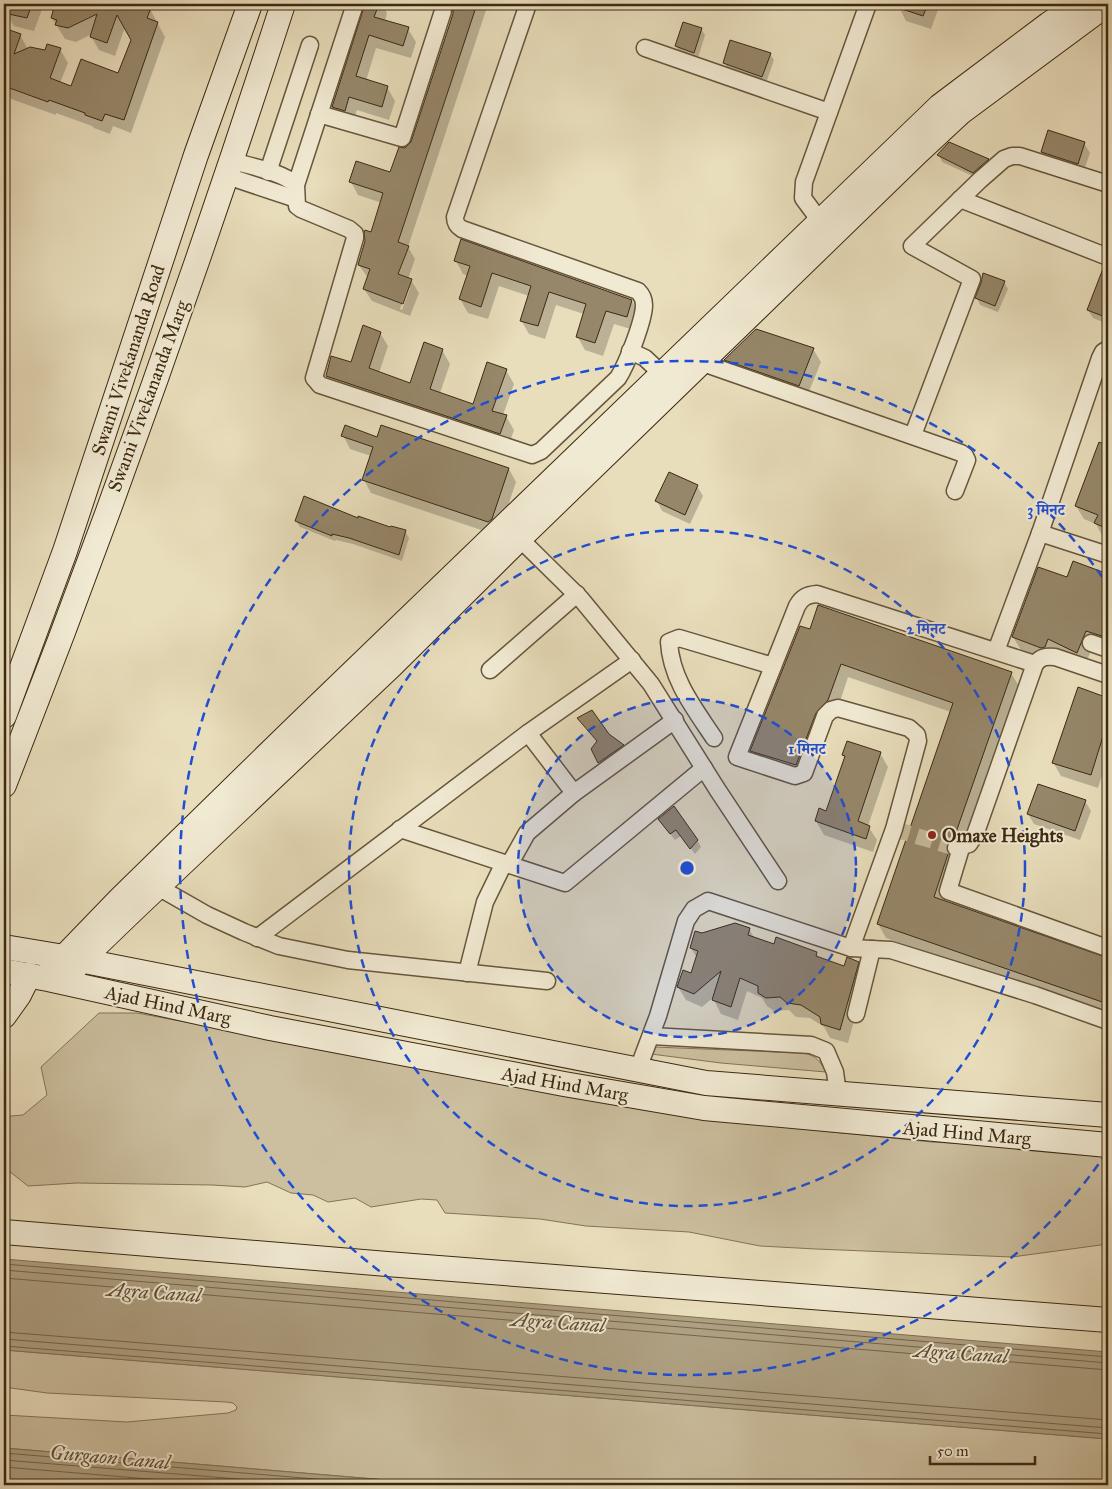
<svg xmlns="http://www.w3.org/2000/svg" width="1112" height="1489" font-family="'IM FELL Great Primer','Noto Serif Devanagari',serif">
	<rect width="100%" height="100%" fill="#e9debc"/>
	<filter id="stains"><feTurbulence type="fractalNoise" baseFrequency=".004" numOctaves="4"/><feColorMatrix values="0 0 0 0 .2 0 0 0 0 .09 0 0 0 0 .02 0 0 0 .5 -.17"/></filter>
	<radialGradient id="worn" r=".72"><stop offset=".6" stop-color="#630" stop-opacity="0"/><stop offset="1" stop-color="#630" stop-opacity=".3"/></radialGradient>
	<g fill="#ccbf9f" stroke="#847458">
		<path d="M99,1013H137L723,1121L932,1142L1108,1152V1244L1012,1257L816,1249L760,1246L689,1232L586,1226L540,1219L445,1213L437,1200L421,1199L371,1207L355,1198L328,1202L313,1195L291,1193L267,1182L245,1187L212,1185L77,1183L28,1186L4,1167V1122L11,1116L23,1115L47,1095L41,1067Z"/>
		<path d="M654,1047L804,1053C816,1056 820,1061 826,1072L721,1063L651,1054Z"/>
		<path d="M4,1350L1108,1439V1485H446L4,1448V1415L127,1422L228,1413L236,1410L237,1407L233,1403L226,1402L47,1393L4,1387Z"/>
	</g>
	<g fill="#aea082" stroke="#807055">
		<path d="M4,1259L1108,1352V1439L4,1350Z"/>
		<path d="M4,1448L446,1485H4Z"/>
	</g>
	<g fill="#0003" fill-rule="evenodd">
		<path d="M9,4H44L34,31L14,26L6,13Z"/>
		<path d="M48,4H134L150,9L165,37L131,133L113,126L110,134L94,128L92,126L56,113V115L11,99L4,89V29L20,35L28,49L46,52L60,49L68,63L60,83L72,87L119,74L132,40L125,27L115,56L99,50L91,36L92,34L76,42L65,39L52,18L54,13Z"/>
		<path d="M366,4H382L387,13L385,21L408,29L416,42L411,58L376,48L366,81L387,87L395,101L389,120L357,110L352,124L341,121L333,107Z"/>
		<path d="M425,4H488L408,247L415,259L408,279L411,280L419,293L410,316L372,301L364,289L368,278L359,265L382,203L358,195L351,182L391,174L405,149L412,142L453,13ZM408,288H410L402,310L400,309Z"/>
		<path d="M900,4H940L931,29L906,21L899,7Z"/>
		<path d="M701,29L705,35L698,58L680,53L676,46Z"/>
		<path d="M770,54L774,60L766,83L728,70L725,63Z"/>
		<path d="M1084,143L1090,153L1083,173L1048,162L1042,152Z"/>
		<path d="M949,144L988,160L991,166L977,178L942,162L939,155Z"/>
		<path d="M1108,228V252L1103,243Z"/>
		<path d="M456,261L632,301L639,314L634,330L614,324L603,356L585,350L577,336L584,314L556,305L545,339L529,334L521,320L529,296L499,286L488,319L468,313L460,299L468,276L463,274Z"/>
		<path d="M1105,267H1108V324L1093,318L1088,310Z"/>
		<path d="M1004,282L1008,289L998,312L980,305L977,298Z"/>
		<path d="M380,333L388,346L379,373L411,384L442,350L450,364L440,393L474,406L506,370L514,384L503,415L506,416L514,430L508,447L334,389L326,375L351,364Z"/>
		<path d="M813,349L821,362L806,399L733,373L725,360Z"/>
		<path d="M382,426L509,469L516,482L499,532L496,535L371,493L364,480L371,456L350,449L343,435L378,438Z"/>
		<path d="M1100,444L1108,447V539L1103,537L1096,524L1084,519L1076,506Z"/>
		<path d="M669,473L697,486L703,496L690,524L662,511L657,501Z"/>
		<path d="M358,519L391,529L405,531L409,538L402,561L353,544L336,540L335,541L300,527L296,521Z"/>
		<path d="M1074,563L1108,576V649L1094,644L1085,665L1050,661L1021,650L1013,637L1068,579Z"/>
		<path d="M801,627L1011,673L1019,686L944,902L1108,959V1015L886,938L878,924L951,712L848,677L836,714L823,726L804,778L759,764L752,751Z"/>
		<path d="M1078,688L1108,699V756L1098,788L1061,776L1053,762Z"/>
		<path d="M579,719L623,746L626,752L603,769L593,749L598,742Z"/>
		<path d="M880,753L888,767L868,826L877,840L873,852L824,835L816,821L827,812L845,758L843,755Z"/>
		<path d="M1085,801L1091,811L1080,840L1034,824L1028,814Z"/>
		<path d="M659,820L697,840L701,847L695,854L681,836L675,840Z"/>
		<path d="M749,929L755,939L775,946L816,953L819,958L845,967L858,963L866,976L848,1043L830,1038L824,1027L810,1018L796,1017L789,1010L774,1011L767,1006L762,998L747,991L738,1020L721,1014L714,1000L715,996L702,1007L686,1000L678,987L692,974L697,958L691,948L702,934Z"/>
	</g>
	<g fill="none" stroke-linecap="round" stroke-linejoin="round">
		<g stroke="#75644a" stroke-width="1">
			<path d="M4,1264L1108,1357"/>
			<path d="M4,1270L1108,1363"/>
			<path d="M4,1278L1108,1370"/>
			<path d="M4,1332L1108,1420"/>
			<path d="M4,1339L1108,1428"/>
			<path d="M4,1346L1108,1434"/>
			<path d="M4,1453L387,1485"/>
			<path d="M4,1460L312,1485"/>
			<path d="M4,1467L222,1485"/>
		</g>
	</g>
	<g fill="#96876a" stroke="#3c2912">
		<path d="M8,4H32L27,18L4,13Z"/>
		<path d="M55,4H137L151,8L147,18L158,22L124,120L105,114L102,121L85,115V113L49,100L48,102L4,86V28L21,34L14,54L30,47L45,50L47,44L61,48L50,78L71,86L81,59L118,73L131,40L117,15L107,43L90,37L97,14L68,28L55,25L57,20L51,18Z"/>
		<path d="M365,4H379L374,17L409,27L403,46L369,35L356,76L388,86L382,107L349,97L345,111L332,107Z"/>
		<path d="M450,4H477L398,242L409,246L398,274L412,279L403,304L363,289L370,269L358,265L365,241L364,232L365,230L371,232L383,193L349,182L356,161L390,172L399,147L405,148L411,142L453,14V8Z"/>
		<path d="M893,4H928L923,16L893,6Z"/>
		<path d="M683,22L702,28L694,53L675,46Z"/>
		<path d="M730,40L771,53L762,77L723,63Z"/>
		<path d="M1048,130L1085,142L1078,164L1041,152Z"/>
		<path d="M949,142L989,159L973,173L937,155Z"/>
		<path d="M461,239L632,300L627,317L606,311L595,343L576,337L586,304L549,292L538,326L520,321L531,286L492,273L481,307L459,299L470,266L454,261Z"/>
		<path d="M1104,266L1108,267V318L1087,310Z"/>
		<path d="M983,273L1005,281L995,306L975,298L981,283Z"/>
		<path d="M363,325L381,332L369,368L410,383L424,342L443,349L430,389L473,404L487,362L507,369L492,411L507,415L500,434L326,376L331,356L351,362Z"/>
		<path d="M756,329L814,348L799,386L724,360Z"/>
		<path d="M345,425L377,437L381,425L509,468L492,519L488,522L362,480L373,447L341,436Z"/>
		<path d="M1099,442L1108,446V529L1094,523L1098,515L1075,506Z"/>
		<path d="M669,472L698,485L685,515L655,501Z"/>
		<path d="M304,496L358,518V516L390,527L391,526L406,530L399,555L349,538L332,534V536L295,521Z"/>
		<path d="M1073,561L1108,574V638L1086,631L1077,653L1048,639L1045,647L1041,648L1012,637L1038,567L1067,577Z"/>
		<path d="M818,605L1012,672L954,838L949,841L946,845L948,854L934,897L1108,958V1004L877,924L953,703L841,664L828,700L816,713L796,765L750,751L800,626L810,629Z"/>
		<path d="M1078,687L1108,698V734L1104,733L1091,775L1052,763Z"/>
		<path d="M592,710L609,734L624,745L598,763L591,749L597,741L577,718Z"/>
		<path d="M847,741L881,752L858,821L870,826L866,839L815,821L819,808L826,811L845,756L842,755Z"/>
		<path d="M1038,784L1086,800L1075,831L1027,814Z"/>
		<path d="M674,806L698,840L690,849L676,830L670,834L658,819Z"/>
		<path d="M735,923L750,928L748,935L774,944L776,937L817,952L816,956L844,966L847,957L859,962L840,1030L821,1024L820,1017L801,1005L787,1003L780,997L766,998L758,993V986L740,978L731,1007L712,1000L721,971L694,994L677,987L683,970L691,973L698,951L690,948L695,931L702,933Z"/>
	</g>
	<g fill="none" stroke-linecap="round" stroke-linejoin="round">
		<path stroke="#c6ba9a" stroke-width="16" stroke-dasharray="16 8" stroke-linecap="butt" d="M894,829L956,848"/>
		<g stroke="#67563c" stroke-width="19">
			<g id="street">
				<path d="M355,4L296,185L297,206L301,209L349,229L355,234V238L314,378L320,385L532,455L541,451L618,378C627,364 644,320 644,305C644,299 642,295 638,291L462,229C457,226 455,223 455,217L528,4"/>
				<path d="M645,48L829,112"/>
				<path d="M319,114L402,138L443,11"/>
				<path d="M232,161C249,166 283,172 296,185"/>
				<path d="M268,172L310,45"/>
				<path d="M227,176L296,199"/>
				<path d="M960,199L1108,257"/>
				<path d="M820,221L803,198L804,182L868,4"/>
				<path d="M630,351L645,358L662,374"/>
				<path d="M700,362L961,453L965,456L967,460L955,491"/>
				<path d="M913,435L972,279L912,246L980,180L1004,159L1012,156H1020L1108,184"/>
				<path d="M513,532L581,599L651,684L717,789L778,881"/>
				<path d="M1040,533L1108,555"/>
				<path d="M1091,643L1108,649"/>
				<path d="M996,651L1040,533L1100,358L1103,352L1108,349"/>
				<path d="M490,670L577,594"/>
				<path d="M528,733L574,793L675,720"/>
				<path d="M714,738C694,708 671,679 669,642L679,638L773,666"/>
				<path d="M400,829L565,883L704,768"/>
				<path d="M956,848L969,844L975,835L1035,664C1041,657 1045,656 1055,657L1108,675"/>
				<path d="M961,848L948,891L1107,948"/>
				<path d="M509,865L527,833L574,793"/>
				<path d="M158,887L207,915L244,932L279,946L348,960L547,981"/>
				<path d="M257,938L528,733L632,660"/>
				<path d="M851,948L894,829L918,741L917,735L909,728L838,708L831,710L825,716L804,773L795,776L737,757L797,606C802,597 807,595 817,594L1035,664"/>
				<path d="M467,973L485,902L504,863"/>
				<path d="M856,1014L872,949"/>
				<path d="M651,1036L811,1045L826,1051L835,1072L838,1094"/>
				<path d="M638,1069L658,1016L686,921L694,909L708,901L851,948L891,950L1035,995L1108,1021"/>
			</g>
		</g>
		<g stroke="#3c2912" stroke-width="26">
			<g id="secondary">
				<path d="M4,716L65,551L196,155L250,4"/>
				<path d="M4,785C105,528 198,267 283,4"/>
				<path d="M4,947L64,957L706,1083L1108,1115"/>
				<path d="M4,971L48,979L270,1028L564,1084L704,1108L1108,1145"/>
				<path d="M45,978L64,957L120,899L297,726L940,106L1049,24L1079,4"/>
				<path d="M64,982L81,960L134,909L392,665L520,538L917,153L961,112L1107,4"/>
				<path d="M4,1016L19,995L29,975"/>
				<path d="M4,1232L387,1264L1108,1320"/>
			</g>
		</g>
		<use href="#street" stroke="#f1ead3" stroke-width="16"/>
		<use href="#secondary" stroke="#f1ead3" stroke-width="24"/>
	</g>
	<circle cx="687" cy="868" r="169" fill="#1d4ed8" fill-opacity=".12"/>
	<g fill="none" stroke="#1d4ed8" stroke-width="2.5" stroke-dasharray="9 6">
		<circle cx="687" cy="868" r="169"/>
		<circle cx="687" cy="868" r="338"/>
		<path d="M1107 1152A507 507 0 1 1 1107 584"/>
	</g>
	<circle fill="#8f2418" stroke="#f1ead3" stroke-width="2" cx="932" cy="835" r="5"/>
	<g text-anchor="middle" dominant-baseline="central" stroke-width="4" stroke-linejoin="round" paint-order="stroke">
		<g font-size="19" fill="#3c2912" stroke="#f1ead3">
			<text transform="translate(128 360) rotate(-72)">Swami Vivekananda Road</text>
			<text transform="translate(148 396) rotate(-70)">Swami Vivekananda Marg</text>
			<text transform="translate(168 1005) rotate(12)">Ajad Hind Marg</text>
			<text transform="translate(565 1084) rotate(10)">Ajad Hind Marg</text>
			<text transform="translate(967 1133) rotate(5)">Ajad Hind Marg</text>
		</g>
		<g font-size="19" font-weight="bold" fill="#3c2912" stroke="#f1ead3" text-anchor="start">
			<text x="942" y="835">Omaxe Heights</text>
		</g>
		<g font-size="20" font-style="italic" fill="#5e4d34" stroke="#f1ead3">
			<text transform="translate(154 1292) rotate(4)">Agra Canal</text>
			<text transform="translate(558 1322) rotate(4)">Agra Canal</text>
			<text transform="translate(961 1353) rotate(4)">Agra Canal</text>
			<text transform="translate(110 1457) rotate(5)">Gurgaon Canal</text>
		</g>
	</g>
	<circle cx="687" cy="868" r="8" fill="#1d4ed8" stroke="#f1ead3" stroke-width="2.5"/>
	<g font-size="15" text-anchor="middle" font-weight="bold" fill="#1d4ed8" stroke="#f1ead3" stroke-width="4" stroke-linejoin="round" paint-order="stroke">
		<text x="1046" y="515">3 मिनट</text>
		<text x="926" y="634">2 मिनट</text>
		<text x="807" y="754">1 मिनट</text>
	</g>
	<rect width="1112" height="1489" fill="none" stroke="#e9debc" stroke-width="20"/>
	<rect x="5" y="5" width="1102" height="1479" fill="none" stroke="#3c2912" stroke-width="2.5"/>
	<rect x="10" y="10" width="1092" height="1469" fill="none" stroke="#3c2912"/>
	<path d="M930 1456v8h105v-8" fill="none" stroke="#3c2912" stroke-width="2.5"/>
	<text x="937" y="1456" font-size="15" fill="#3c2912" stroke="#f1ead3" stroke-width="4" paint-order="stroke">50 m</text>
	<rect width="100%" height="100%" filter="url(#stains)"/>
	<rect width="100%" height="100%" fill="url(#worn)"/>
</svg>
